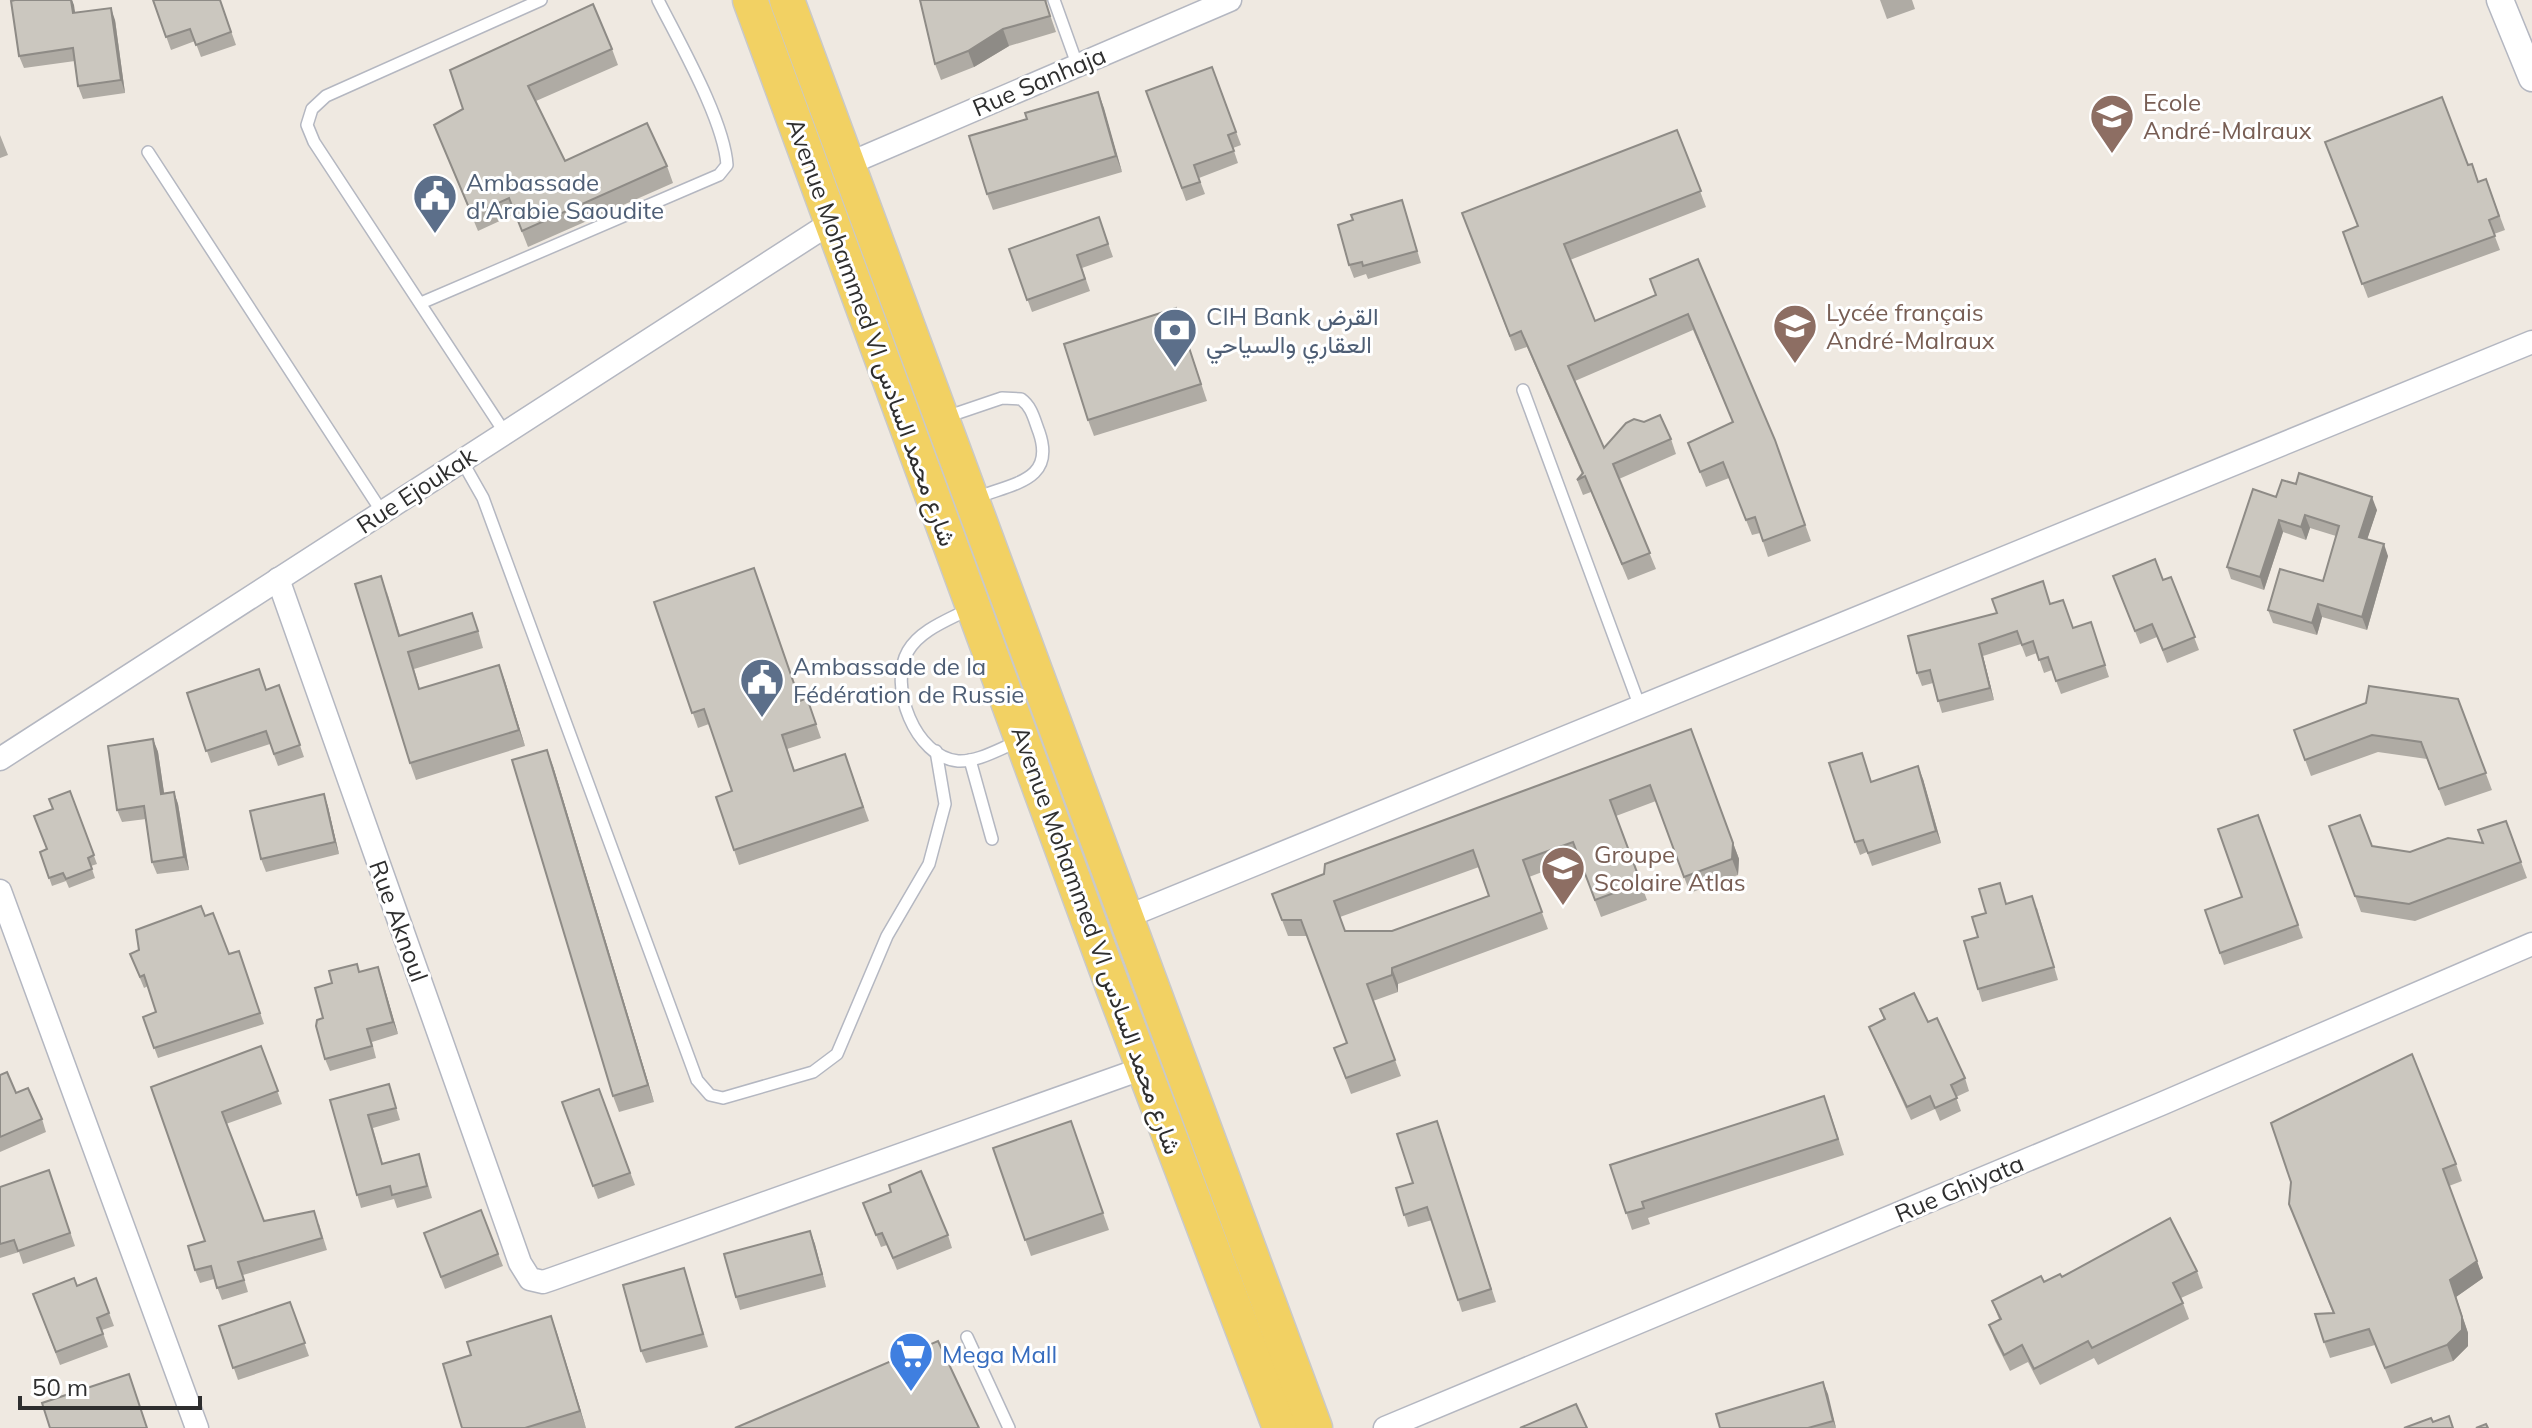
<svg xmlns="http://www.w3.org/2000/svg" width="2532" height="1428" font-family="Mulish,Vazirmatn,sans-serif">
	<rect width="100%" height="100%" fill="#efe9e1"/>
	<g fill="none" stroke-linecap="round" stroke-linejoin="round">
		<g stroke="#b4b7c1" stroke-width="14">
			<g id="service">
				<path d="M1054,0L1077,64"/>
				<path d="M148,152L382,512"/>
				<path d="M421,303L719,175L727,165C724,120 679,42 658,0"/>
				<path d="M1523,390L1640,707"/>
				<path d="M946,417L1002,398L1021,399C1032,407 1034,419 1039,432C1056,481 1013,483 976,498"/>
				<path d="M505,433L314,142L307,125L312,109L326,96L541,0"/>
				<path d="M462,461L483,498L697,1080L710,1095L723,1098L813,1072L837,1054L887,936L929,864L945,804L936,751"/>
				<path d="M969,609C948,620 920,630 908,651C888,686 915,757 958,761C978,762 999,749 1017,742"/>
				<path d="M970,760L992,839"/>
				<path d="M967,1337L1009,1428"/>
			</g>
		</g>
		<g stroke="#b4b7c1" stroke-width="25">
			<g id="minor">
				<path d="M848,164L1230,0"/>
				<path d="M278,579L520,1263L530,1279L543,1282L552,1279L1144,1068"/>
				<path d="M0,759L832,222"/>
				<path d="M0,891L197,1428"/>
				<path d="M1126,917L2532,342"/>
				<path d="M1385,1428L2161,1104L2532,944"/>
			</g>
		</g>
		<g stroke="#b4b7c1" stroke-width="29">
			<path id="tertiary" d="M2500,0L2532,78"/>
		</g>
		<g stroke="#c9c9c9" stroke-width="37">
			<g id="primary">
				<path d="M750,0L1114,990L1280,1428"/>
				<path d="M787,0L1315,1428"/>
			</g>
		</g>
		<use href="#service" stroke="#fff" stroke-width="11"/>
		<use href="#minor" stroke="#fff" stroke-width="22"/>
		<use href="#tertiary" stroke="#fff" stroke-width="26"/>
		<use href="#primary" stroke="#f2d163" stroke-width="34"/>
	</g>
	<g fill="#afaba4" fill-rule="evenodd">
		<path d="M15,0H72L75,13L115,20L125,93L83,99L78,86L75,61L24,68L19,56Z"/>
		<path d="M153,0H220L236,45L201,57L195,41L171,50Z"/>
		<path d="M920,0H1047L1046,3L1056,32L1009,46L974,67L941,80L935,64Z"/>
		<path d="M1880,0H1912L1915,9L1887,19Z"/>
		<path d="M612,49L618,65L536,101L565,161L667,166L673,183L528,247L515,214L478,231L434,125Z"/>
		<path d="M1212,67L1241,145L1233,148L1238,163L1199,178L1205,194L1186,201L1146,91Z"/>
		<path d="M1098,92L1122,172L993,210L987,194L1027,119Z"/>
		<path d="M1677,130L1706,207L1570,260L1595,321L1656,295L1650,279L1698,259L1775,440L1811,541L1768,557L1760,533L1752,535L1729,478L1706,487L1688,443L1733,422L1693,330L1575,381L1604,448L1671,439L1676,454L1619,479L1656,569L1628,580L1591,492L1583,495L1577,480L1582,474L1527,347L1515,351L1462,213Z"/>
		<path d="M0,135L8,155L0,158Z"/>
		<path d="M2468,165L2478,182L2486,179L2505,230L2494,234L2500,250L2368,298L2343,232L2358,226Z"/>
		<path d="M1402,200L1421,263L1368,279L1366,274L1354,278L1349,265L1353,220Z"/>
		<path d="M1099,217L1113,257L1082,268L1090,291L1032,312L1009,249Z"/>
		<path d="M1176,308L1207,401L1094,436L1088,420Z"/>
		<path d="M2276,497L2377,510L2367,539L2388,556L2367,630L2322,617L2317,635L2273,623L2268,610L2323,581L2336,536L2310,528L2306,540L2283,532L2264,590L2231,579L2227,567Z"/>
		<path d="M2113,576L2163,580L2171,577L2199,650L2167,663L2157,637L2140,644Z"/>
		<path d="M387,592L400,635L478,630L483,648L414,669L420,689L499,665L525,746L416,780L410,763Z"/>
		<path d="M654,602L800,701L807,698L821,738L787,749L795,771L845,754L869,821L739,865L734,850L732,791L709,724L698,728Z"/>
		<path d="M2051,604L2073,628L2091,622L2109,677L2061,694L2052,670L2044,673L2037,653L2026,657L2021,644L1983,656L1994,700L1942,713L1933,683L1922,686L1917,673L1997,613Z"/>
		<path d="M279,685L304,757L278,766L270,744L211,763L187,693L267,690Z"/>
		<path d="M2458,699L2492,790L2445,806L2427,759L2378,752L2311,776L2294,730Z"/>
		<path d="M1691,729L1739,859L1738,875L1690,893L1656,801L1616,816L1647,900L1601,917L1579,858L1529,877L1548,929L1398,984V992L1373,1001L1401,1076L1351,1094L1334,1048L1347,1043L1307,936H1288L1272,894L1324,874ZM1479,867L1489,896L1392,931H1345L1340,917Z"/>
		<path d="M153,739L158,752L164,793L174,792L178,804L189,870L157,874L152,862L146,819L122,822L117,810Z"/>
		<path d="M553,766L654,1102L619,1112L613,1096Z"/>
		<path d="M1923,779L1941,843L1872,866L1867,852L1860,855L1855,842Z"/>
		<path d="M70,791L97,864L91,866L95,878L69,888L66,881L52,886L40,852L47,849L53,809Z"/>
		<path d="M324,794L328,807L339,854L266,872L261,859Z"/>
		<path d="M2258,815L2303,938L2224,965L2205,910L2242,897Z"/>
		<path d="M2506,821L2527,878L2415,921L2361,912L2329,826L2372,846L2410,852L2483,843Z"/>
		<path d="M2007,903L2037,908L2058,980L1982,1002L1978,989V937L1986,913Z"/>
		<path d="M205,916L229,954L239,951L264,1024L158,1058L143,1017L156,1012L148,986L144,988L130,954Z"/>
		<path d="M378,967L398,1034L372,1042L376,1058L330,1071L325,1059L323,1018L332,983L360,972Z"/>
		<path d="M1880,1009L1928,1022L1965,1078L1969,1091L1956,1097L1961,1111L1940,1121L1935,1109L1911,1120L1869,1027L1884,1020Z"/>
		<path d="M261,1046L282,1104L226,1124L264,1221L319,1224L327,1250L243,1275L248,1292L222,1300L214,1279L200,1283L195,1270L205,1241L151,1087Z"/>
		<path d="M0,1075L42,1119L46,1132L0,1152Z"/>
		<path d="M389,1084L400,1120L373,1128L383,1164L419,1154L432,1198L397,1208L394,1199L361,1208L330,1100Z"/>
		<path d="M599,1089L635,1185L598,1199L562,1102Z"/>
		<path d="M1830,1112L1844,1155L1648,1218L1650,1224L1632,1230L1610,1165Z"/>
		<path d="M1071,1121L1109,1230L1031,1256L993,1148Z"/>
		<path d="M1441,1133L1496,1302L1462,1312L1432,1220L1408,1227L1396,1188L1413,1183Z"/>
		<path d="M2456,1164L2462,1181L2449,1186L2483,1278L2456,1297L2468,1333V1346L2453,1361L2391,1384L2375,1345L2330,1358L2324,1342L2333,1313L2289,1204Z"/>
		<path d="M49,1170L75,1246L23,1264L19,1252L0,1258V1187Z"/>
		<path d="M863,1203L948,1235L952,1248L897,1270L887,1245L881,1247Z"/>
		<path d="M481,1210L503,1266L445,1289L424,1233Z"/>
		<path d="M810,1231L826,1287L740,1310L736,1297Z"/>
		<path d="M684,1268L708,1347L646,1363L641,1351Z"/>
		<path d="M2197,1271L2203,1288L2181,1298L2189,1319L2098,1365L2094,1358L2040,1385L2028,1362L2010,1371L1995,1341L1989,1325L1999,1319L1992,1301L2044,1282L2062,1277Z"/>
		<path d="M96,1278L114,1326L102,1330L108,1347L60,1365L33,1294L77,1286Z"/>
		<path d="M290,1302L309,1356L238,1380L219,1326Z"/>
		<path d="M551,1316L586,1428H462L471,1355Z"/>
		<path d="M1823,1382L1836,1428H1720Z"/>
	</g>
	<g fill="#8e8b86">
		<path d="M71,0H72L74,5L77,26L73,13Z"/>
		<path d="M111,8L115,20L125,93L121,80Z"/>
		<path d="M1003,29L1009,46L974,67L968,51Z"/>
		<path d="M1098,92L1104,108L1122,172L1116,156Z"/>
		<path d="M2372,497L2377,510L2364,549L2359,537Z"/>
		<path d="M2305,515L2310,528L2306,540L2301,527Z"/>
		<path d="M2279,520L2283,532L2264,590L2260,577Z"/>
		<path d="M2384,544L2388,556L2367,630L2362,617Z"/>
		<path d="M2318,604L2322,617L2317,635L2312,623Z"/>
		<path d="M1979,644L1983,656L1994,700L1990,688Z"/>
		<path d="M499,665L505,681L525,746L519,730Z"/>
		<path d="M153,739L158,752L166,806L161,794Z"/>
		<path d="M547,750L553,766L654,1102L648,1085Z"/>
		<path d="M1918,766L1923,779L1941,843L1936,831Z"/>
		<path d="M174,792L178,804L189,870L184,857Z"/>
		<path d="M324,794L328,807L339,854L335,842Z"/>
		<path d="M1733,843L1739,859L1738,875L1732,859Z"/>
		<path d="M378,967L382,979L398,1034L393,1022Z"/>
		<path d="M1392,968L1398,984V992L1392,975Z"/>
		<path d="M810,1231L815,1244L826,1287L822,1274Z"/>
		<path d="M2477,1261L2483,1278L2456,1297L2468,1333V1346L2453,1361L2447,1345L2450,1280Z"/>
		<path d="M551,1316L557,1333L586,1428L580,1411Z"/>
		<path d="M1823,1382L1828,1394L1836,1428L1833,1421Z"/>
	</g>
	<g fill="#cbc7bf" stroke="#8e8b86" stroke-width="2" fill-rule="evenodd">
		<path d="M15,0H71L73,13L111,8L121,80L78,86L73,48L19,56L11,1Z"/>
		<path d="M153,0H220L231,32L196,45L190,29L166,37Z"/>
		<path d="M920,0H1045L1050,16L1003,29L968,51L935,64Z"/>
		<path d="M593,4L612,49L528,86L565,161L647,123L667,166L522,231L509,198L472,215L434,125L463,109L450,70Z"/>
		<path d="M1212,67L1236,132L1228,135L1234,151L1194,165L1200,182L1182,188L1146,91Z"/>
		<path d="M1098,92L1116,156L987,194L969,136L1027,119L1025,113Z"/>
		<path d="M2442,97L2468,165L2472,164L2478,182L2486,179L2499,216L2489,220L2495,236L2362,284L2343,232L2358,226L2325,142Z"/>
		<path d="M1677,130L1701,191L1564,244L1595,321L1656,295L1650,279L1698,259L1775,440L1805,525L1763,541L1755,517L1746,520L1723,462L1700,472L1688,443L1733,422L1688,314L1568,366L1604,448L1626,423L1634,419L1644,422L1660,415L1671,439L1613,464L1650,553L1622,564L1585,476L1577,480L1583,473L1521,331L1510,336L1462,213Z"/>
		<path d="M1402,200L1417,251L1363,266L1362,262L1349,265L1338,225L1353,220L1351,215Z"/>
		<path d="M1099,217L1108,244L1077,255L1085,279L1027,300L1009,249Z"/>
		<path d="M1176,308L1201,384L1088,420L1064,344Z"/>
		<path d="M2299,473L2372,497L2359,537L2384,544L2362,617L2318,604L2312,623L2268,610L2280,569L2323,581L2339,526L2305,515L2301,527L2279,520L2260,577L2227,567L2253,489L2276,497L2282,480L2296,484Z"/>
		<path d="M2155,559L2163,580L2171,577L2195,637L2163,650L2152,624L2135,631L2113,576Z"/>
		<path d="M754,568L800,701L807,698L816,724L782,735L794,771L845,754L863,807L734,850L716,797L732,791L704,709L692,713L654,602Z"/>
		<path d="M381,576L399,636L472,613L478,631L408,652L419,689L499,665L519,730L410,763L355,584Z"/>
		<path d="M2043,581L2050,604L2063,600L2073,628L2091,622L2105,665L2056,681L2048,657L2039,660L2033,641L2022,645L2017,631L1979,644L1990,688L1938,701L1930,670L1917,673L1908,636L1997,613L1992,599Z"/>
		<path d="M259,669L266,690L279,685L300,745L274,754L266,731L206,751L187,693Z"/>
		<path d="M2369,686L2458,699L2486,773L2439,789L2421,742L2372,735L2305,760L2294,730L2366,703Z"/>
		<path d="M1691,729L1733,843L1732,859L1684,877L1650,785L1610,800L1641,883L1595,900L1573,842L1523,860L1542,912L1392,968V975L1367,984L1395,1060L1346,1078L1334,1048L1347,1043L1301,920H1282L1272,894L1324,874L1325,864ZM1473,850L1489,896L1392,931H1345L1334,901Z"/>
		<path d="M153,739L161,794L174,792L184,857L152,862L144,806L117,810L108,746Z"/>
		<path d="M547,750L648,1085L613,1096L512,760Z"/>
		<path d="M1862,753L1871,782L1918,766L1936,831L1868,853L1863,840L1855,842L1829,763Z"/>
		<path d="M70,791L94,855L88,858L92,869L66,879L63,873L49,878L40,852L47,849L34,816L53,809L49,799Z"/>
		<path d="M324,794L335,842L261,859L250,811Z"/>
		<path d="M2258,815L2298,925L2220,953L2205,910L2242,897L2218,829Z"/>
		<path d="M2360,815L2372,846L2410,852L2448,838L2483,843L2478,830L2506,821L2521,862L2409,904L2355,896L2329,826Z"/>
		<path d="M2000,883L2006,904L2032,896L2054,967L1978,989L1964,941L1978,937L1972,917L1986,913L1979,889Z"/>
		<path d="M201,906L205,916L213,913L229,954L239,951L260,1013L154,1048L143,1017L156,1012L144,975L140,977L130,954L139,950L136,930Z"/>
		<path d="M357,964L359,972L378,967L393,1022L367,1029L372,1046L325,1059L316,1026L317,1020L323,1018L315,988L332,983L329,971Z"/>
		<path d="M1914,993L1928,1022L1937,1018L1965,1078L1951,1085L1957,1098L1935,1108L1930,1096L1907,1107L1869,1027L1885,1019L1880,1009Z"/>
		<path d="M261,1046L278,1091L222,1112L264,1221L314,1211L322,1238L238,1262L244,1280L217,1288L211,1266L195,1270L188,1246L205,1241L151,1087Z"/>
		<path d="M2412,1054L2456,1164L2443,1169L2477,1261L2450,1280L2462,1317V1330L2447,1345L2385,1368L2369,1329L2324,1342L2315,1314L2334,1313L2289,1204L2291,1182L2271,1123Z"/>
		<path d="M7,1072L16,1093L28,1088L42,1119L0,1137V1075Z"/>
		<path d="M389,1084L396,1108L368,1115L382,1164L419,1154L427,1186L392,1195L390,1186L357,1195L330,1100Z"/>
		<path d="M599,1089L630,1173L593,1186L562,1102Z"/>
		<path d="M1824,1096L1838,1139L1642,1202L1644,1208L1626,1213L1610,1165Z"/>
		<path d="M1071,1121L1103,1213L1025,1240L993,1148Z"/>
		<path d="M1437,1121L1491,1289L1458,1300L1427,1207L1404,1215L1396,1188L1413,1183L1397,1134Z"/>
		<path d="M49,1170L70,1233L18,1251L14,1240L0,1244V1187Z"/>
		<path d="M921,1171L948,1235L893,1258L882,1233L876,1235L863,1203L891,1192L889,1185Z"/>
		<path d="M481,1210L498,1254L441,1277L424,1233Z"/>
		<path d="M2170,1218L2197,1271L2173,1283L2183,1303L2092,1348L2088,1341L2034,1369L2022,1345L2004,1355L1989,1325L2001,1319L1992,1301L2041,1276L2044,1282L2060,1274L2062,1277Z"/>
		<path d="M810,1231L822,1274L736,1297L724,1254Z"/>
		<path d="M684,1268L703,1334L641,1351L623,1285Z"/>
		<path d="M74,1278L77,1286L96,1278L109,1313L97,1318L103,1334L56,1352L33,1294Z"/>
		<path d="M290,1302L305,1343L233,1368L219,1326Z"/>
		<path d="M551,1316L580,1411L525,1428H462L443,1364L471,1355L467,1342Z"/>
		<path d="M938,1341L979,1428H735Z"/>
		<path d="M129,1374L147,1428H50L42,1403Z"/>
		<path d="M1823,1382L1833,1421L1808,1428H1720L1716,1414Z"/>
		<path d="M1576,1404L1587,1428H1520Z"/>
		<path d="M2449,1416L2453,1428H2404L2431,1418L2433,1422Z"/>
		<path d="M2486,1424L2488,1428H2476Z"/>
	</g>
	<defs>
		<g id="school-pin" transform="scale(2.3)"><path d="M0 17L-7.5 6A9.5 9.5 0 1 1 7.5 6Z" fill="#8d6e63" stroke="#fff"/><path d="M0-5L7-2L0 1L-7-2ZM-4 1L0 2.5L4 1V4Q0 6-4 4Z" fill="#fff"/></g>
		<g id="civic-pin" transform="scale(2.3)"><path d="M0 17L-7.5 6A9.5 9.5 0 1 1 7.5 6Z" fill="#5c6f8a" stroke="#fff"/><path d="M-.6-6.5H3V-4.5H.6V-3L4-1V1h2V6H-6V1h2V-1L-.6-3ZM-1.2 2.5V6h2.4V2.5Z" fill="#fff"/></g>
		<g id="bank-pin" transform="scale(2.3)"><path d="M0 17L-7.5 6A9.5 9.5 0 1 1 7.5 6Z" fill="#5c6f8a" stroke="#fff"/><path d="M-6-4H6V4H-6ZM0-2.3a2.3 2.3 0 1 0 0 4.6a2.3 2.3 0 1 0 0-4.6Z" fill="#fff"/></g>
		<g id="supermarket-pin" transform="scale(2.3)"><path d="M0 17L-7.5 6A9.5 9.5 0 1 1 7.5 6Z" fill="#3f7fe0" stroke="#fff"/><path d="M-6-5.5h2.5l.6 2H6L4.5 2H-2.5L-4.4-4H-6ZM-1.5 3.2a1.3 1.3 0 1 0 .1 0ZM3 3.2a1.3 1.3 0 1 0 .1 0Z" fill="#fff"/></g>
	</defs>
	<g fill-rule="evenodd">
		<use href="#school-pin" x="2112" y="116"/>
		<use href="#civic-pin" x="435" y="196"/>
		<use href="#school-pin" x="1795" y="326"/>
		<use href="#bank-pin" x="1175" y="330"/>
		<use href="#civic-pin" x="762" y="680"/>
		<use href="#school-pin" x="1563" y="868"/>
		<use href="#supermarket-pin" x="911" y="1354"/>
	</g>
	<g text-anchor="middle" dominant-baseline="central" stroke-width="6" stroke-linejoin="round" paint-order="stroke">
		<g font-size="24" fill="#2e2e2e" stroke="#fff">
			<text transform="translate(1039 81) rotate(-23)">Rue Sanhaja</text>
			<text transform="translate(872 332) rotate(70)">Avenue Mohammed VI شارع محمد السادس</text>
			<text transform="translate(416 490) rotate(-33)">Rue Ejoukak</text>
			<text transform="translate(399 921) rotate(70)">Rue Aknoul</text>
			<text transform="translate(1097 940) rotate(70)">Avenue Mohammed VI شارع محمد السادس</text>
			<text transform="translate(1959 1188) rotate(-23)">Rue Ghiyata</text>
		</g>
		<g font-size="24" fill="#785e54" stroke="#fff" text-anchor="start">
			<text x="2143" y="102">Ecole<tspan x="2143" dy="28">André-Malraux</tspan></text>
			<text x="1826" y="312">Lycée français<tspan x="1826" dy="28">André-Malraux</tspan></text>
			<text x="1594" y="854">Groupe<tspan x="1594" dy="28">Scolaire Atlas</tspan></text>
		</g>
		<g font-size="24" fill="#4e5e75" stroke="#fff" text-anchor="start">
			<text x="466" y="182">Ambassade<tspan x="466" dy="28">d'Arabie Saoudite</tspan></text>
			<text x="1206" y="316">CIH Bank القرض<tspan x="1206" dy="28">العقاري والسياحي</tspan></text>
			<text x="793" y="666">Ambassade de la<tspan x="793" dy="28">Fédération de Russie</tspan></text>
		</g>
		<g font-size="24" fill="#366cbe" stroke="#fff" text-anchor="start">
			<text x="942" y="1354">Mega Mall</text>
		</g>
	</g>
	<path d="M20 1396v12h180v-12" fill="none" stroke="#2e2e2e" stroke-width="4"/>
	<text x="32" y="1396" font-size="24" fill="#2e2e2e" stroke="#ffffff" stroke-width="6" paint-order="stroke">50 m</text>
</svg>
